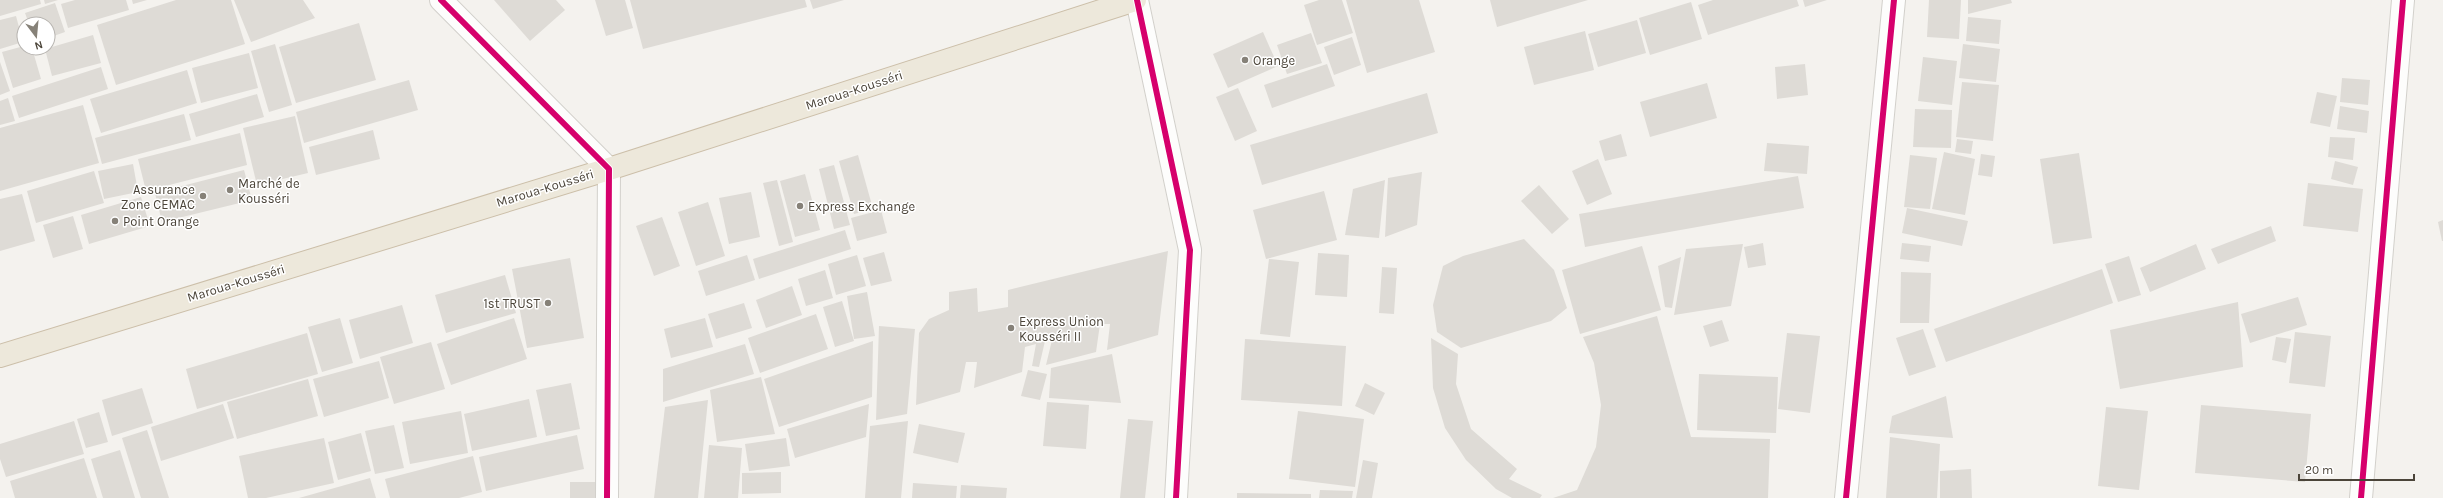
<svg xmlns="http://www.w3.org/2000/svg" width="2443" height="498" font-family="Karla,sans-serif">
	<rect width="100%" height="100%" fill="#f4f2ee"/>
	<g fill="#dedbd6">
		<path d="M0,0H40L41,4L0,16Z"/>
		<path d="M44,0H58L45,4Z"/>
		<path d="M75,0H126L129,10L68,28L61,4Z"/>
		<path d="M132,0H147L133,4Z"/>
		<path d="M176,0H231L245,44L116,85L97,25Z"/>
		<path d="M234,0H303L315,18L251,42Z"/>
		<path d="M494,0H556L565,10L530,41Z"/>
		<path d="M595,0H625L633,28L606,36Z"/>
		<path d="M630,0H805L807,7L643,49Z"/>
		<path d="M810,0H844L813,9Z"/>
		<path d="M1319,0H1342L1353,33L1317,45L1304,5Z"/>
		<path d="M1346,0H1419L1435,52L1367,73Z"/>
		<path d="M1490,0H1588L1497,27Z"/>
		<path d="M1713,0H1797L1799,6L1708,35L1698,5Z"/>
		<path d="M1803,0H1827L1805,7Z"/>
		<path d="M1929,0H1961L1959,39L1927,37Z"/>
		<path d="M1968,0H2011L2012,3L1968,14Z"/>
		<path d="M1691,2L1702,39L1650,55L1639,18Z"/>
		<path d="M55,3L65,32L48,38V24H29L25,13Z"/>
		<path d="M16,16L23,42L0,49V20Z"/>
		<path d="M1968,17L2001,20L1999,44L1966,41Z"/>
		<path d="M1637,20L1646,53L1598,67L1588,34Z"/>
		<path d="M359,23L376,80L296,103L279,47Z"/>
		<path d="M1585,31L1594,70L1534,85L1524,47Z"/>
		<path d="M1263,32L1278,66L1228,88L1213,54Z"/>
		<path d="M1311,33L1322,63L1287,74L1277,45Z"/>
		<path d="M93,35L101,63L52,76L45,49Z"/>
		<path d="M1352,37L1361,65L1334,75L1324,47Z"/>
		<path d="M275,44L292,105L269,112L251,51Z"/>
		<path d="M1963,44L2000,49L1996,82L1959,78Z"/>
		<path d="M24,46V48H32L41,79L13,88L2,52Z"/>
		<path d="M249,53L258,88L201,103L192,68Z"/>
		<path d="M1923,57L1957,61L1952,105L1918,101Z"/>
		<path d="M0,62L10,91L0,95Z"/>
		<path d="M1327,64L1335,86L1272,108L1264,85Z"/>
		<path d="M1805,64L1808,95L1777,99L1775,67Z"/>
		<path d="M101,67L108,89L19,118L12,96Z"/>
		<path d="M187,70L197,103L101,133L90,99Z"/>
		<path d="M2342,78L2370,80L2368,105L2340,102Z"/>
		<path d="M409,80L418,110L304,143L296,112Z"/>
		<path d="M1962,82L1999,85L1993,141L1956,137Z"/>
		<path d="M1707,83L1717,118L1650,137L1640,102Z"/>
		<path d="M1238,88L1257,131L1235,141L1216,97Z"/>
		<path d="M2317,92L2337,96L2330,127L2310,123Z"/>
		<path d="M1427,93L1438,133L1262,185L1250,145Z"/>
		<path d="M257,94L264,117L196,137L189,114Z"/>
		<path d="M8,98L15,121L0,125V101Z"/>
		<path d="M83,105L99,163L0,191V128Z"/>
		<path d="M2340,106L2369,111L2367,133L2337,129Z"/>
		<path d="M1915,109L1952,110L1951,148L1913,147Z"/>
		<path d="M184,114L191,140L102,164L95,138Z"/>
		<path d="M295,116L308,173L257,185L243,128Z"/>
		<path d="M373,130L380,159L316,175L309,147Z"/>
		<path d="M240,133L247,165L146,191L138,159Z"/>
		<path d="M1621,134L1627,156L1605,161L1599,141Z"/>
		<path d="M2330,137L2355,138L2353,160L2328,157Z"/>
		<path d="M1957,139L1973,141L1971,154L1955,152Z"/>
		<path d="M1767,143L1809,146L1807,174L1764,171Z"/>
		<path d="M1944,152L1975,159L1965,215L1932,209Z"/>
		<path d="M2079,153L2092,238L2053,244L2040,159Z"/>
		<path d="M1981,154L1995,156L1992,177L1978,175Z"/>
		<path d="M858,155L873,209L854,214L839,161Z"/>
		<path d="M1910,155L1937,158L1930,209L1904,207Z"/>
		<path d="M1598,159L1612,194L1587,205L1572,171Z"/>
		<path d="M2335,161L2358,167L2353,185L2331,179Z"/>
		<path d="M133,164L138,192L104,199L98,171Z"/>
		<path d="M834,165L850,225L834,229L819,169Z"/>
		<path d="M244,170L252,200L162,222L155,193Z"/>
		<path d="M94,171L104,203L36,223L27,191Z"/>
		<path d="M1422,172L1417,225L1385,237L1388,178Z"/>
		<path d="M805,174L820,230L795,237L780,181Z"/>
		<path d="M1798,176L1804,208L1585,247L1579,214Z"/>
		<path d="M777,180L793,242L779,246L763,183Z"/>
		<path d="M1385,180L1379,238L1345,235L1353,189Z"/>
		<path d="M2308,183L2363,189L2358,232L2303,226Z"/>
		<path d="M1539,185L1569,219L1552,234L1521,201Z"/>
		<path d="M1324,191L1337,240L1266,259L1253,210Z"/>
		<path d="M751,192L760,237L729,244L719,198Z"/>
		<path d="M22,194L35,241L0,251V199Z"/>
		<path d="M141,197L150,226L89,244L81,215Z"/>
		<path d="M708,202L725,256L696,266L678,212Z"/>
		<path d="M1907,208L1968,221L1962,246L1902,233Z"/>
		<path d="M881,210L887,233L857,241L851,218Z"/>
		<path d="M73,216L83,249L53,258L43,225Z"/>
		<path d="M662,217L680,266L654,276L636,226Z"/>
		<path d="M2443,220V241H2442L2438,222Z"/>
		<path d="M2271,226L2276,241L2218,264L2211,249Z"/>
		<path d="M845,230L851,249L759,279L753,259Z"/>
		<path d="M1524,239L1554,270L1567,308L1551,321L1461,348L1437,332L1433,305L1443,266L1463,256Z"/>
		<path d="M1763,243L1766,265L1748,268L1744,247Z"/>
		<path d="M1902,243L1931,246L1929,262L1900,259Z"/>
		<path d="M1743,244L1731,306L1674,315L1686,249Z"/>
		<path d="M2196,244L2206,269L2150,292L2140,268Z"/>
		<path d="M1642,246L1661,310L1580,334L1562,270Z"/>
		<path d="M1168,251L1158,335L1107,350L1110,324H1100L1096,352L1046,365L1052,340L1045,341L1039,367L1032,366L1036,344L1025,347L1022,372L974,388L977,362H966L960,392L916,405L919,333L929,319L949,310V292L977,288L978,312L1008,307V290Z"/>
		<path d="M884,252L892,281L871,286L863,258Z"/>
		<path d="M1318,253L1349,255L1347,297L1315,295Z"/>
		<path d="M747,255L755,280L706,296L698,271Z"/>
		<path d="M857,255L866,286L836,295L828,264Z"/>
		<path d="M2129,256L2141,295L2118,302L2105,264Z"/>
		<path d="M1681,257L1672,308L1665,307L1658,266Z"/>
		<path d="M570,258L584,338L527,348L512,269Z"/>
		<path d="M1269,259L1299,262L1290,337L1260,334Z"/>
		<path d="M1382,267L1397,268L1394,314L1379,313Z"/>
		<path d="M2102,269L2113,303L1946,362L1934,329Z"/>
		<path d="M825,270L833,298L806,306L798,279Z"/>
		<path d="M1901,272L1931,273L1929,323H1900Z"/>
		<path d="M505,275L516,313L446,333L435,295Z"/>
		<path d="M792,286L802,315L766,328L756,300Z"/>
		<path d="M867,292L875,336L854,339L847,296Z"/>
		<path d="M2298,297L2307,325L2250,343L2241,314Z"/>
		<path d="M842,301L854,341L835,347L823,307Z"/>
		<path d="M2238,302L2243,367L2120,389L2110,330Z"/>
		<path d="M744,303L752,328L716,339L708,314Z"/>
		<path d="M402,305L413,343L360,359L349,320Z"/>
		<path d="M816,314L828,349L760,373L748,338Z"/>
		<path d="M1657,316L1691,437L1770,439L1768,498H1553L1577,490L1596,447L1601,405L1594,363L1583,337Z"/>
		<path d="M340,318L353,363L322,372L308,327Z"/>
		<path d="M514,318L527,359L451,385L437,344Z"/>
		<path d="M705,318L713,347L671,358L664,329Z"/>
		<path d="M1722,320L1729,341L1710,347L1703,326Z"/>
		<path d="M879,326L915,329L907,414L876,420Z"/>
		<path d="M1923,329L1936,367L1909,376L1896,338Z"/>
		<path d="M2295,332L2331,336L2325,387L2289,383Z"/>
		<path d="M307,333L318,374L197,409L186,369Z"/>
		<path d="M1787,333L1820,336L1810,413L1778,409Z"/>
		<path d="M2276,337L2291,339L2286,363L2272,360Z"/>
		<path d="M1431,338L1458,354L1456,384L1471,429L1517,469L1509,479L1542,495L1540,498H1512L1496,489L1466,460L1445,428L1433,388Z"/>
		<path d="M1245,339L1346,346L1342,406L1241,400Z"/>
		<path d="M873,341L872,397L779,427L764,379Z"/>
		<path d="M431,342L445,389L394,404L380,357Z"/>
		<path d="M745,344L754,374L663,402V369Z"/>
		<path d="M1112,354L1121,403L1049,398L1051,368Z"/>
		<path d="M379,361L389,398L324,417L313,379Z"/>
		<path d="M1028,370L1047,374L1040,400L1021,396Z"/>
		<path d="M1699,374L1778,377L1776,433L1697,430Z"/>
		<path d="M761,377L775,434L717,442L710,390Z"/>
		<path d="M308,379L318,416L237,439L227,402Z"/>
		<path d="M571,383L580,429L546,436L536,390Z"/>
		<path d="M1365,383L1385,393L1374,415L1355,406Z"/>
		<path d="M142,388L153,423L112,436L102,400Z"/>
		<path d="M1946,396L1953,438L1889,433L1892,416Z"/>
		<path d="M529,399L537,437L472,451L464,414Z"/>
		<path d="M708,400L698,498H654L665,407Z"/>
		<path d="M1047,402L1089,405L1086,449L1043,446Z"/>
		<path d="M223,404L234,438L161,461L151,427Z"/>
		<path d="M869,404L866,437L795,458L787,429Z"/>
		<path d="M2201,405L2311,414L2305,482L2195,473Z"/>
		<path d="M2106,407L2148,411L2139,490L2098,486Z"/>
		<path d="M461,411L468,453L410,464L402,422Z"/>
		<path d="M1298,411L1364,419L1355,487L1289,479Z"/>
		<path d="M99,412L108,442L86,448L77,419Z"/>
		<path d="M1128,419L1153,421L1145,498H1120Z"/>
		<path d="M74,421L84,454L6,477L0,459V444Z"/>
		<path d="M908,421L901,498H865L870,426Z"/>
		<path d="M919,424L965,433L958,463L913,453Z"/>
		<path d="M394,425L404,468L375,474L365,431Z"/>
		<path d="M147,430L169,498H141L122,438Z"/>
		<path d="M361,433L371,471L338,480L328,442Z"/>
		<path d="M577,435L584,469L486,491L479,457Z"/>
		<path d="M1890,437L1940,444L1937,498H1886Z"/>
		<path d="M324,438L334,483L266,498H248L239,456Z"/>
		<path d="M786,438L790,466L749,471L745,444Z"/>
		<path d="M709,445L742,448L738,498H704Z"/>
		<path d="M120,450L135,498H103L91,459Z"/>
		<path d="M473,456L482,492L459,498H390L385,479Z"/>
		<path d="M84,458L97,498H15L10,481Z"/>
		<path d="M1363,460L1378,463L1372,498H1356Z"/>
		<path d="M1971,469L1972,498H1940V471Z"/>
		<path d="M781,472V493L742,494V473Z"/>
		<path d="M370,478L376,498H299Z"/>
		<rect x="570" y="482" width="27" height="16"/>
		<path d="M913,483L957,486L956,498H912Z"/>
		<path d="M961,485L1007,488L1006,498H960Z"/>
		<path d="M1320,490L1353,491L1352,498H1319Z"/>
		<path d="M1237,493L1311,494V498H1237Z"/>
	</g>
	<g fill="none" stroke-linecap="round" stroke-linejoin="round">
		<g stroke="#d2d0cb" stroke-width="24">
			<g id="street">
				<path d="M441,0L609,169L607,498"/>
				<path d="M1137,0L1190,250L1176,498"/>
				<path d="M1846,498L1894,0"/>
				<path d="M2361,498L2403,0"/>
			</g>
		</g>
		<g stroke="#ccbfa9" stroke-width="24">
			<path id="highway" d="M0,356L609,169L1135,0"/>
		</g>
		<use href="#street" stroke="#fdfdfc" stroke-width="22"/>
		<use href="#highway" stroke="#ede8db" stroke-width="22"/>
		<g stroke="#fff" stroke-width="8">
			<g id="cycleway">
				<path d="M441,0L609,169L607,498"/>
				<path d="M1137,0L1190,250L1176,498"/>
				<path d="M1846,498L1894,0"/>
				<path d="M2361,498L2403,0"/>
			</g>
		</g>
		<use href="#cycleway" stroke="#d6006c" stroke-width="6"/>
	</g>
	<g fill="#868178" stroke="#fff" stroke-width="1.5">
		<circle cx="1245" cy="60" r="4"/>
		<circle cx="230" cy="190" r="4"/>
		<circle cx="203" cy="196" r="4"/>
		<circle cx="800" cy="206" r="4"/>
		<circle cx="115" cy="221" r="4"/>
		<circle cx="548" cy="303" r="4"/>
		<circle cx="1011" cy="328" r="4"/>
	</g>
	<g text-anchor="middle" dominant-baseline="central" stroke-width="3" stroke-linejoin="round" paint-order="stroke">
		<g font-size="13" fill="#4b4439" stroke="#fff" text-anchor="start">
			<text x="1253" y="60">Orange</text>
			<text x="238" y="183">Marché de<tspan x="238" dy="15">Kousséri</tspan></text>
			<text x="195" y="189" text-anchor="end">Assurance<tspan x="195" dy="15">Zone CEMAC</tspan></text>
			<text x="808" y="206">Express Exchange</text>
			<text x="123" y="221">Point Orange</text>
			<text x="540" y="303" text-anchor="end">1st TRUST</text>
			<text x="1019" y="321">Express Union<tspan x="1019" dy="15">Kousséri II</tspan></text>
		</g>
		<g font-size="13" fill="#4b4439" stroke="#fff">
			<text transform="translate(854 90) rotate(-18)">Maroua-Kousséri</text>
			<text transform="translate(545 188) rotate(-17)">Maroua-Kousséri</text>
			<text transform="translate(236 283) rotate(-17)">Maroua-Kousséri</text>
		</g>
	</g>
	<g transform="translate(36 36) rotate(164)"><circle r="19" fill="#ffffff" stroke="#b7b4b0"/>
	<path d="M0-3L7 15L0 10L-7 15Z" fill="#868178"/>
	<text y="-6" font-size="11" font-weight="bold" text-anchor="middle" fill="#4b4439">N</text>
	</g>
	<path d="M2299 474v6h115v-6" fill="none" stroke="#4b4439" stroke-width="2"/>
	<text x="2305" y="474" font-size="12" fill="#4b4439" stroke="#ffffff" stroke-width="3" paint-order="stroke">20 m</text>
</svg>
